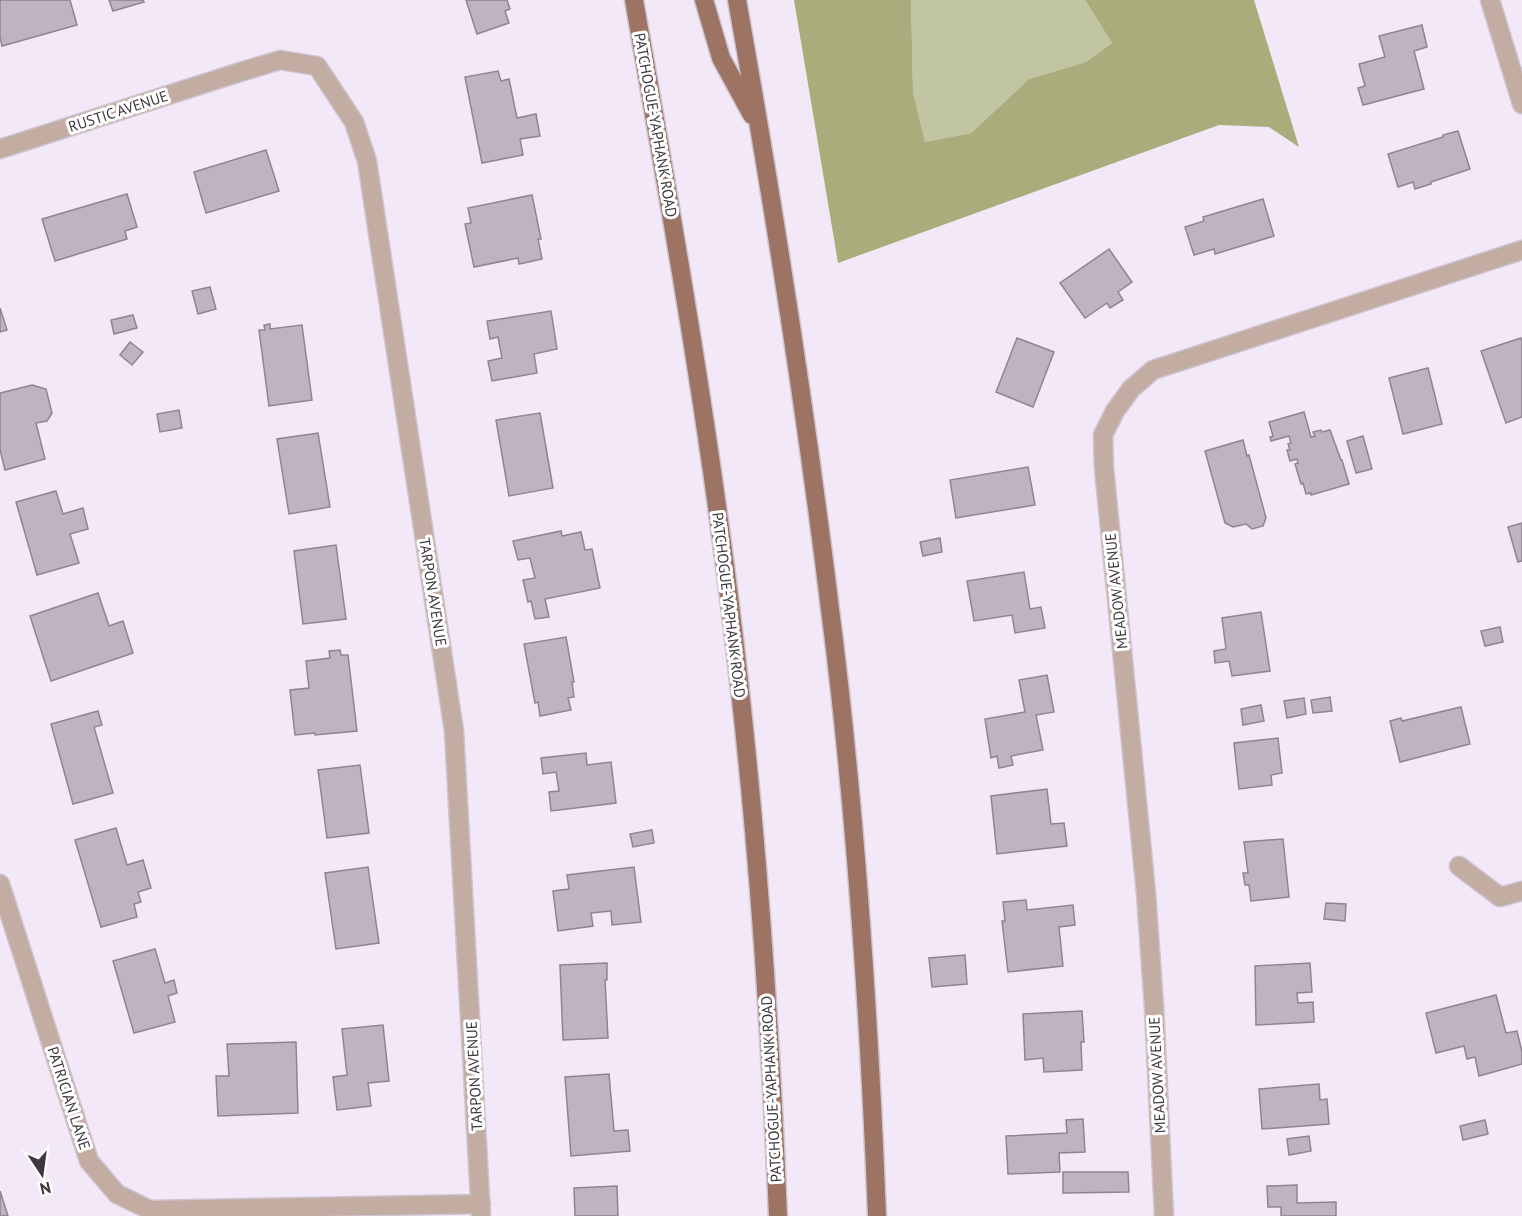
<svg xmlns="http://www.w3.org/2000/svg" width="1522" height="1216" font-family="'PT Sans',sans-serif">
	<rect width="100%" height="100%" fill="#f3e8f7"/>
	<path fill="#c1c5a1" d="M911,0H1085L1112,43L1086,62L1029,79L971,133L925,142L913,92Z"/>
	<path fill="#a9ad7b" d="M794,0H911L913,92L925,142L971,133L1029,79L1086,62L1112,43L1085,0H1254L1299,147L1269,127L1219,125L838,263Z"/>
	<g fill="#bdb3c1" stroke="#8e8492" stroke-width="1.5">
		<path d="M0,0H70L77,25L2,46L0,37Z"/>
		<path d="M109,0H143L144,2L113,11Z"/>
		<path d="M466,0H507L510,9L505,11L509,23L477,34Z"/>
		<path d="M1422,25L1427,47L1414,51L1424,89L1363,105L1358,88L1365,86L1359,64L1385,57L1379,36Z"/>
		<path d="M498,71L501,81L509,79L517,118L536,114L540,136L520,139L523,155L482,163L465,77Z"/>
		<path d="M1458,131L1470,169L1431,182V184L1415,189L1413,182L1398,187L1388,154L1443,137V135Z"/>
		<path d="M266,150L279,191L206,213L194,172Z"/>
		<path d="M127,194L137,227L125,231L127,239L55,261L42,219Z"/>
		<path d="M532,195L541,239H538L542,259L519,264L518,258L474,267L465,224L471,223L468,208Z"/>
		<path d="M1263,199L1274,236L1215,254L1214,249L1194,255L1185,227L1204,221L1203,217Z"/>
		<path d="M1109,249L1132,282L1118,292L1123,300L1110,308L1107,303L1085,318L1060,283Z"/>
		<path d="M210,287L216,309L198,314L192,291Z"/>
		<path d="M0,308L7,330L0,332Z"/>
		<path d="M551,311L557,349L534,354L537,373L492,381L488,361L502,358L498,337L490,339L487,321Z"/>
		<path d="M133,315L137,328L114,334L111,320Z"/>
		<path d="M270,324V329L302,325L312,400L269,406L259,330H265L264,325Z"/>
		<path d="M1017,338L1054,352L1033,407L996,392Z"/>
		<path d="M1521,338L1522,341V417L1506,423L1481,351Z"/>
		<path d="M130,342L143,352L132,365L120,355Z"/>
		<path d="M1428,368L1442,424L1403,434L1389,378Z"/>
		<path d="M32,385L46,389L52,413L47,421L36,423L45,459L5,470L0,450V393Z"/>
		<path d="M179,410L182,428L160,432L157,414Z"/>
		<path d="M1304,412L1311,437L1315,436L1313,432L1321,430L1322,432L1330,430L1341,460H1342L1349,484L1311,495V493L1306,494L1303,483L1301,484L1295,464L1298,463L1297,459L1290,461L1287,450H1290L1288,444L1291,443L1289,436L1271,441L1270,437L1273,436L1269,422Z"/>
		<path d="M540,413L553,488L509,496L496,420Z"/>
		<path d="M318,433L330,507L289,514L277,439Z"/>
		<path d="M1363,436L1372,469L1356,473L1347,441Z"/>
		<path d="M1243,440L1247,456L1249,455L1266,518L1263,526L1252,529L1246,524L1233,527L1225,523L1205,451Z"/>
		<path d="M1028,467L1035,505L956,518L950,480Z"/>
		<path d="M56,491L63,514L83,508L88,529L70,534L79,563L37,575L16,502Z"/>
		<path d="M1522,523V561L1518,562L1508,527Z"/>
		<path d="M561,531L562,536L581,532L585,550L592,549L600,588L545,599L549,617L535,619L531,601L528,602L523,580L535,578L530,558L518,560L513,541Z"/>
		<path d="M940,538L942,552L923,556L920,542Z"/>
		<path d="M336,545L346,619L303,624L294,551Z"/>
		<path d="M1024,572L1030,609L1041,607L1045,628L1015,633L1012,615L974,621L967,581Z"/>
		<path d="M98,593L109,626L123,621L133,653L51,681L30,616Z"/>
		<path d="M1261,612L1270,671L1232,676L1229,661L1215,663L1214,651L1226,649L1222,618Z"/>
		<path d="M1500,627L1503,642L1485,646L1481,631Z"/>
		<path d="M566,637L574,682H572L574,697L568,698L571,710L540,716L538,702L535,703L524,644Z"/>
		<path d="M340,650L341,655H348L357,731L315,735V733L295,735L290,690L309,688L306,661L330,658L329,651Z"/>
		<path d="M1047,675L1054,712L1036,715L1043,750L1011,756L1013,765L999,768L997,756L991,758L985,719L1025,712L1019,680Z"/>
		<path d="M1330,697L1332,711L1313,713L1311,700Z"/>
		<path d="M1304,698L1306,714L1287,718L1284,701Z"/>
		<path d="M1261,705L1264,721L1243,725L1241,709Z"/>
		<path d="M1461,707L1470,744L1400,762L1390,721L1401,718L1402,721Z"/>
		<path d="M98,711L102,725L94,727L113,793L73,804L51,724Z"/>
		<path d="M1278,738L1282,773L1271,775L1272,785L1239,789L1234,743Z"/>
		<path d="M586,753L587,765L611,762L616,803L551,811L549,792L559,791L556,772L543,774L541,758Z"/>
		<path d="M360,765L369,833L327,838L318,770Z"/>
		<path d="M1047,789L1051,824L1064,823L1067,846L997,854L991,796Z"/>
		<path d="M116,828L127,865L143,860L151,888L138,892L141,902L134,904L137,917L101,927L75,840Z"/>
		<path d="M652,830L654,843L633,847L630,834Z"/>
		<path d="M1283,839L1289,897L1251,901L1249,885H1245L1243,873H1248L1244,842Z"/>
		<path d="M368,867L379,943L336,949L325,873Z"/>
		<path d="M634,867L641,922L612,925L611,911L591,913L593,926L558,931L553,891L569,889L567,875Z"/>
		<path d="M1026,900L1027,910L1073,905L1075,925L1059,927L1063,966L1008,972L1002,921H1005L1003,902Z"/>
		<path d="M1326,903L1346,904L1345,921L1324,919Z"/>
		<path d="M155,949L165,983L174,980L177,993L168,996L175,1022L134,1033L113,961Z"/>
		<path d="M965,955L967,984L932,987L929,958Z"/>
		<path d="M607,963V980H605L608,1038L563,1040L560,965Z"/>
		<path d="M1310,963L1312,992L1297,993L1298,1003L1313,1002L1314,1022L1256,1025L1255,966Z"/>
		<path d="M1496,995L1506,1033L1517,1031L1522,1052V1064L1479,1076L1475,1057L1467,1059L1464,1046L1436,1053L1426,1013Z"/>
		<path d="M1082,1011L1084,1042H1081L1082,1070L1044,1072L1043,1058L1025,1060L1023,1014Z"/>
		<path d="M383,1025L389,1081L368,1083L371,1106L337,1110L333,1077L347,1075L342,1029Z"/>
		<path d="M296,1042L298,1113L218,1116L216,1076H229L227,1044Z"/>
		<path d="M609,1074L614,1131L628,1130L630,1151L571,1156L565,1077Z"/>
		<path d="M1319,1084L1320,1100L1327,1099L1329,1124L1262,1129L1259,1089Z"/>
		<path d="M1083,1119L1085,1152L1059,1153L1060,1172L1008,1174L1006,1136L1067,1133L1066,1120Z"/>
		<path d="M1485,1120L1488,1134L1463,1140L1460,1126Z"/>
		<path d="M1309,1136L1311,1151L1289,1155L1287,1139Z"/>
		<path d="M1063,1172H1128L1129,1192L1063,1193Z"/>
		<path d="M1297,1185V1203L1336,1202V1216H1281V1207H1268L1267,1186Z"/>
		<path d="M617,1186L618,1216H575L574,1188Z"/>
		<path d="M0,1191L8,1216H0Z"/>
	</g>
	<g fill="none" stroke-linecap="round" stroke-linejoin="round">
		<g stroke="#cfc5d2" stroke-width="21">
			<g id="minor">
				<path d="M1490,0L1522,104"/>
				<path d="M0,149L237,73L280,60L317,66L354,122L367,161L454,731L481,1216"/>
				<path d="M1459,866L1500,897L1522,891"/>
				<path d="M0,884L89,1161L117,1194L150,1210L481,1204"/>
				<path d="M1164,1216L1154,1007L1146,893L1104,468L1103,435L1115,411L1131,389L1153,370L1522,250"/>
			</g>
		</g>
		<g stroke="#cfc5d2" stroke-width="21">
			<g id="major">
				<path d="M634,0C675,233 716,465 741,700C760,871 771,1044 778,1216"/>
				<path d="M704,0L721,58L752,115"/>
				<path d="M737,0C773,202 805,405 830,609C856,810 869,1013 877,1216"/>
			</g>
		</g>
		<use href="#minor" stroke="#c3aca1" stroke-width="18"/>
		<use href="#major" stroke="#9d7463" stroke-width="18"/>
	</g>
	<g text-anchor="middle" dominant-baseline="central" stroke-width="6" stroke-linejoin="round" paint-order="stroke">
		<g font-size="15" fill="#3d383e" stroke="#fff">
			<text transform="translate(118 111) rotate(-18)">RUSTIC AVENUE</text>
			<text transform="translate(656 125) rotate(80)">PATCHOGUE-YAPHANK ROAD</text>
			<text transform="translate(1116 591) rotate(-96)">MEADOW AVENUE</text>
			<text transform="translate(433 592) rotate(81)">TARPON AVENUE</text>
			<text transform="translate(729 605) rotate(83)">PATCHOGUE-YAPHANK ROAD</text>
			<text transform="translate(1157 1075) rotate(-93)">MEADOW AVENUE</text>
			<text transform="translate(474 1076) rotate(-93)">TARPON AVENUE</text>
			<text transform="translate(771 1089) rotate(-93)">PATCHOGUE-YAPHANK ROAD</text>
			<text transform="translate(69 1098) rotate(72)">PATRICIAN LANE</text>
		</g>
	</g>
	<g transform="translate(42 1174) rotate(167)" stroke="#ffffff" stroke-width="4.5" paint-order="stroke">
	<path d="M0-4.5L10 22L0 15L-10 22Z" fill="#3d383e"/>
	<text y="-9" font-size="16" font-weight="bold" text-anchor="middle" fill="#3d383e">N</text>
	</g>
</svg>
